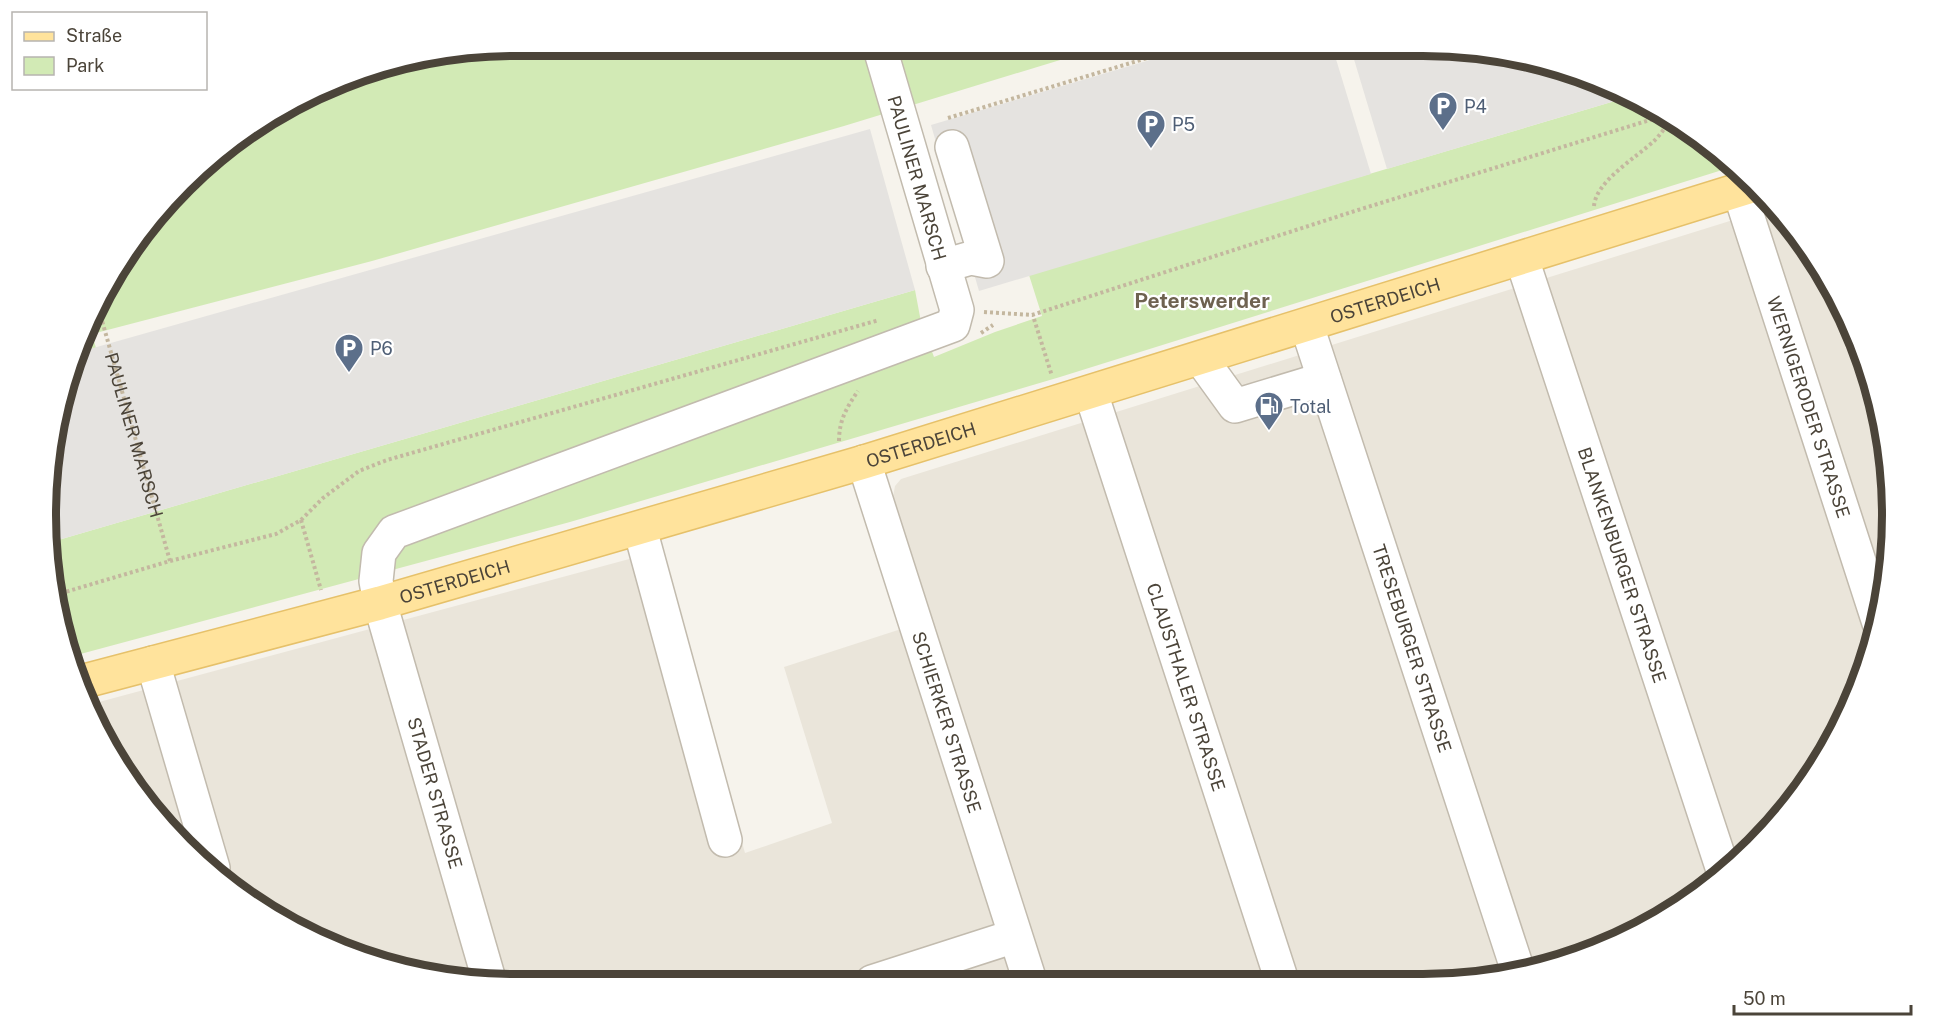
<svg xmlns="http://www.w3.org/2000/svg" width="1938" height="1029" font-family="'Public Sans',sans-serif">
	<rect width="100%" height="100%" fill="#f6f3ec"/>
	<path fill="#eae5da" d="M1778,206L1830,280L1868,364L1889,454L1892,546L1877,636L1844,722L1777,824L1709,887L1603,948L1485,980L484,983L393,968L307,935L182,846L93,722L88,705L659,551L745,853L832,823L784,667L932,619L893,497L895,486L901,479Z"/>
	<g fill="#d2eab5">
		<path d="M515,45L1106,46L844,126L372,261L92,334L96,348L79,352L124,254L228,142L363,70Z"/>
		<path d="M1635,95L1710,142L1735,166L1060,377L570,522L73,656L49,575L48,543L915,290L921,322L934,357L995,332L1042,316L1029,275Z"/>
	</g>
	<g fill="#e5e3e0">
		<path d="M1197,46H1332L1371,174L979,291L931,125Z"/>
		<path d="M1350,46H1454L1545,61L1635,95L1387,169Z"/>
		<path d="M870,129L915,290L48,543L46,483L61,393L79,352Z"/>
	</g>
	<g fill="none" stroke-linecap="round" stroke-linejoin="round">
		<g stroke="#c2bbae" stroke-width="36">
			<g id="minor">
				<path id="s2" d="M1739,190L1879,623"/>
				<path id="s3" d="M1522,259L1724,873"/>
				<path d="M943,266L971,258L987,261L952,147"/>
				<path id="s4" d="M1307,326L1518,971"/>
				<path d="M1201,359L1235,406L1324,379"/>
				<path id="s5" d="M1091,393L1282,981"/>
				<path id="s6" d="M864,462L1030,981"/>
				<path d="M640,529L725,840"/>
				<path d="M153,663L213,868"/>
				<path d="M872,982L1015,936"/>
				<path d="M490,983L380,603L376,581L379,553L394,532L953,325L957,310L879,45"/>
			</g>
		</g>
		<g stroke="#e6c16a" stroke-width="36">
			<g id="major">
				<path id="s7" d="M81,682L380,603L864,462L1755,185"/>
			</g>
		</g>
		<g stroke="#c4b79f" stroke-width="4" stroke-dasharray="3 3" stroke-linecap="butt">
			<path d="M948,118L1187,46"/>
			<path d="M1594,206C1596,181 1637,157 1654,141C1661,134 1666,126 1672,119"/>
			<path id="s1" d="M99,310L170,561"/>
			<path d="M984,312L1032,315L1358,210L1666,115"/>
			<path d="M1034,319L1052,376"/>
			<path d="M981,333L993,325"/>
			<path d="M839,441C839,420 847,407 858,391"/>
			<path d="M301,520L321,590"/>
			<path d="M55,595L170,561L276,534L301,520L323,498L359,471L387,460L879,320"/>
		</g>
		<use href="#minor" stroke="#fff" stroke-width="33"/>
		<use href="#major" stroke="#ffe39c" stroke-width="33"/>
	</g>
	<defs>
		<g id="parking-pin" transform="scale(1.5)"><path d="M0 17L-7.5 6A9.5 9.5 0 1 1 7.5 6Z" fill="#5c6f8a" stroke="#fff"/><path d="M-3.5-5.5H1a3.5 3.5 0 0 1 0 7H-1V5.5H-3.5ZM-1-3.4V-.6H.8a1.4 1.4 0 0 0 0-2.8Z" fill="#fff"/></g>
		<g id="fuel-pin" transform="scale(1.5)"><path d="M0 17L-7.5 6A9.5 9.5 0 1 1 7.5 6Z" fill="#5c6f8a" stroke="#fff"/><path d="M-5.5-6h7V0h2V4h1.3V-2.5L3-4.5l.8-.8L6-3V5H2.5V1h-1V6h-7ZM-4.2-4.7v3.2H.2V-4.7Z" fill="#fff"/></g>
	</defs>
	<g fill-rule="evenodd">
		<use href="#parking-pin" x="1443" y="106"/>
		<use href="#parking-pin" x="1151" y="124"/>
		<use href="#parking-pin" x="349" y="348"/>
		<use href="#fuel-pin" x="1269" y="406"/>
	</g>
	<g text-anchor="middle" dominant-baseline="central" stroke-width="4.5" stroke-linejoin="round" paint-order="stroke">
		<g font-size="18" fill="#4e5e75" stroke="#fff" text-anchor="start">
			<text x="1464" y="106">P4</text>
			<text x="1172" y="124">P5</text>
			<text x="370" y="348">P6</text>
			<text x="1290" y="406">Total</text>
		</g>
		<g font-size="18" fill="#4b4439" stroke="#fff">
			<text transform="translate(917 178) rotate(74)">PAULINER MARSCH</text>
			<text stroke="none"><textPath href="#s7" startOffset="1359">OSTERDEICH</textPath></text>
			<text stroke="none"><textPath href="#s2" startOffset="228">WERNIGERODER STRASSE</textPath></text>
			<text stroke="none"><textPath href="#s1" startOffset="130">PAULINER MARSCH</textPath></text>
			<text stroke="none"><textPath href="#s7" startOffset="873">OSTERDEICH</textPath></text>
			<text stroke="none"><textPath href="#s3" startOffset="322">BLANKENBURGER STRASSE</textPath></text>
			<text stroke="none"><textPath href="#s7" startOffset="387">OSTERDEICH</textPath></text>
			<text stroke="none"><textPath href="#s4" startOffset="339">TRESEBURGER STRASSE</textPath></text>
			<text stroke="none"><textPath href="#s5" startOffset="309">CLAUSTHALER STRASSE</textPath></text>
			<text stroke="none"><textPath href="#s6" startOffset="273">SCHIERKER STRASSE</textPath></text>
			<text transform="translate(435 793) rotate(74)">STADER STRASSE</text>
		</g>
		<g font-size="21" font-weight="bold" fill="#6e6250" stroke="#fff">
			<text x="1202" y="300">Peterswerder</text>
		</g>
	</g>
	<path d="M0 0H1938V1029H0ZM515 56H1423A459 459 0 0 1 1882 515V515A459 459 0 0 1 1423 974H515A459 459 0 0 1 56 515V515A459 459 0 0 1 515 56Z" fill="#fff" fill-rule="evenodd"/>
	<path fill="none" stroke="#4b4439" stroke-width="8" d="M515 56H1423A459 459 0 0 1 1882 515V515A459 459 0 0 1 1423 974H515A459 459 0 0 1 56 515V515A459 459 0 0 1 515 56Z"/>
	<rect x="12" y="12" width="195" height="78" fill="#ffffff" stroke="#b7b4b0" stroke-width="1.5"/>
	<rect x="24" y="32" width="30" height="9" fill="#ffe39c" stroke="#b7b4b0" stroke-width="1.5"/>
	<text x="66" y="42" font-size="18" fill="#4b4439">Straße</text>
	<rect x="24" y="57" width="30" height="18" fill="#d2eab5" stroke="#b7b4b0" stroke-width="1.5"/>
	<text x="66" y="72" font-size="18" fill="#4b4439">Park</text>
	<path d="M1734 1005v9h177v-9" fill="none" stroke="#4b4439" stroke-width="3"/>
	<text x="1743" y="1005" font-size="18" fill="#4b4439" stroke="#ffffff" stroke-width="4.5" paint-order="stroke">50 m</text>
</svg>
